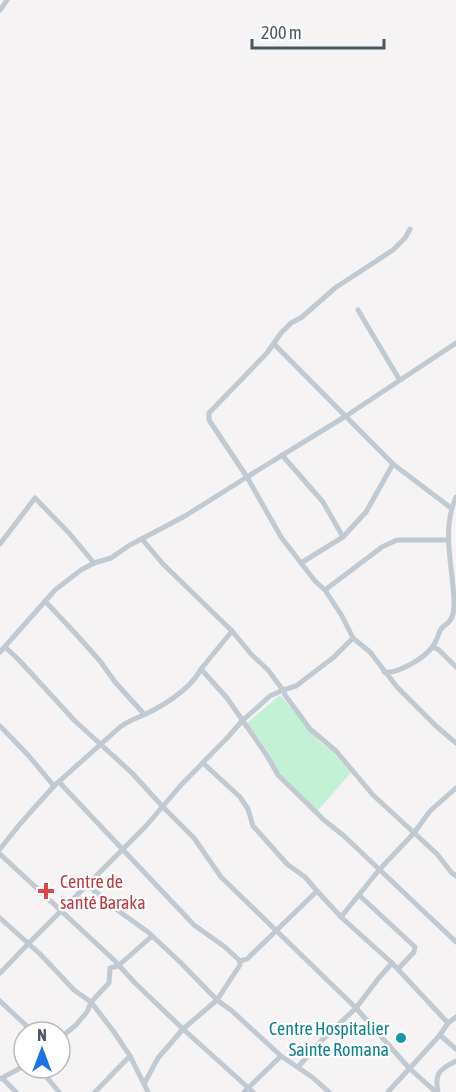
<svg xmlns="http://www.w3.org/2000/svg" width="456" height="1092" font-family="'Asap Condensed',sans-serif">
	<rect width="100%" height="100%" fill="#f5f3f3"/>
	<path fill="#c3f1d5" d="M280,695L320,742L332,751L351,773L317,811L276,769L267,750L247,723Z"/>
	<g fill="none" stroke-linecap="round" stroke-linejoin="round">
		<g stroke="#c1cad2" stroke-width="5">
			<path d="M0,10L7,0"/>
			<path d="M358,310L399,379"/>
			<path d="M456,343L346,416L247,477L281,537L315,581L325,590L342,616L353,638L370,652L397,687L436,726L456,743"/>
			<path d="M274,344L393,464L451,508"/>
			<path d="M282,455L323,502L343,537"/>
			<path d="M456,497C441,532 453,565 454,601L456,602"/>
			<path d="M142,539L163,564L232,631L251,654L268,670L283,690L285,695L310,729L336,751L373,795L437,854L451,872L456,876"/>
			<path d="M0,544L35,498L69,533L94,563"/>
			<path d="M301,563L343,537L366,512L393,464"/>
			<path d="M325,590L382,547L397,540H448"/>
			<path d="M45,601L75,633L100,661L115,682L144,714"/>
			<path d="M5,647L18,659L75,721L132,773L162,806L194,838L221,877L356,1008L409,1068L436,1092"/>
			<path d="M433,647L439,650L456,667"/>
			<path d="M0,652L55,590L81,570L94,563L111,558L130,545L185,516L247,477L209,420V413L267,353L281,333L291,323L302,317L335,288L393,250L405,238L410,229"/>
			<path d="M201,669L227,698L266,754L278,775L324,820L344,836L456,942"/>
			<path d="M384,672C398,674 425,658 433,646C437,641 438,634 441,629C443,626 445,625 448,623C454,617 454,609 454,601"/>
			<path d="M0,726L28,755L54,786"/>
			<path d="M203,763L240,797L248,809L253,826L287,864L305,877L317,891"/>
			<path d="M0,849L20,824L54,786L120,727C128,721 136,718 146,714C166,704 190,690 201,669L232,631"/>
			<path d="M0,854L114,960L135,983L183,1029L217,1000L240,965V961L225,947L194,925L59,782"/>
			<path d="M88,885L113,907L148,932L180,962L217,1000L232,1011L281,1056L312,1077L329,1092"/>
			<path d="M359,895L415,947L414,952L398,969"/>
			<path d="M341,917L392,963L448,1023"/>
			<path d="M0,918L40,954L74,990L91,1002L114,1032L130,1056L148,1092"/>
			<path d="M240,961L247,959L317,891L341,917L379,870L414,833L430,811L456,788"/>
			<path d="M0,973L28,944L146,826L181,785L228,737L242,721L270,696L283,690L296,686L334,657L353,638"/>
			<path d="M0,1001L33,1032"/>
			<path d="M440,1035L456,1049"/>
			<path d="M60,1038L76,1025L87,1012L91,1002L109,983L110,968L118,966L152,936"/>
			<path d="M298,1067L321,1041L356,1008L378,979L392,963"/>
			<path d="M39,1068L59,1092"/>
			<path d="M2,1078L16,1092"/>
			<path d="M0,1079L24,1066"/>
			<path d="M144,1084L158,1058L183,1029L253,1092"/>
			<path d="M95,1092L130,1056"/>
			<path d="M244,1092L281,1056"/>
			<path d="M388,1092L440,1035L448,1023L456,1017"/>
			<path d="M438,1092C434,1073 440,1069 456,1061"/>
		</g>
	</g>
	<path fill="#e0444e" stroke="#fff" stroke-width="2" d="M43 882h6v6h6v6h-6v6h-6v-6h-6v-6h6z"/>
	<circle fill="#0f9aa8" stroke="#fff" stroke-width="2" cx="401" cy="1038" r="6"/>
	<g text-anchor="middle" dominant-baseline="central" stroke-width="4.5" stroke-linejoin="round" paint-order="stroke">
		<g font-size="18" fill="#be3a42" stroke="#fff" text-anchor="start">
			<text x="60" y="881">Centre de<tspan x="60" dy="21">santé Baraka</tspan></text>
		</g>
		<g font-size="18" fill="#0d838f" stroke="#fff" text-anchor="end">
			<text x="389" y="1028">Centre Hospitalier<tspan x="389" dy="21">Sainte Romana</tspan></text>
		</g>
	</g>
	<g transform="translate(42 1050)"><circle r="28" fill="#ffffff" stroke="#b7bbc0" stroke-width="1.5"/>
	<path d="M0-4.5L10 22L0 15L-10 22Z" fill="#1a73e8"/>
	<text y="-9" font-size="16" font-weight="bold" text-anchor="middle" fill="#4a5661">N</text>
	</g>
	<path d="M252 39v9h132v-9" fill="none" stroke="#4a5661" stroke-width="3"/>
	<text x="261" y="39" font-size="18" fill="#4a5661" stroke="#ffffff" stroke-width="4.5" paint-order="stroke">200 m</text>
</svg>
